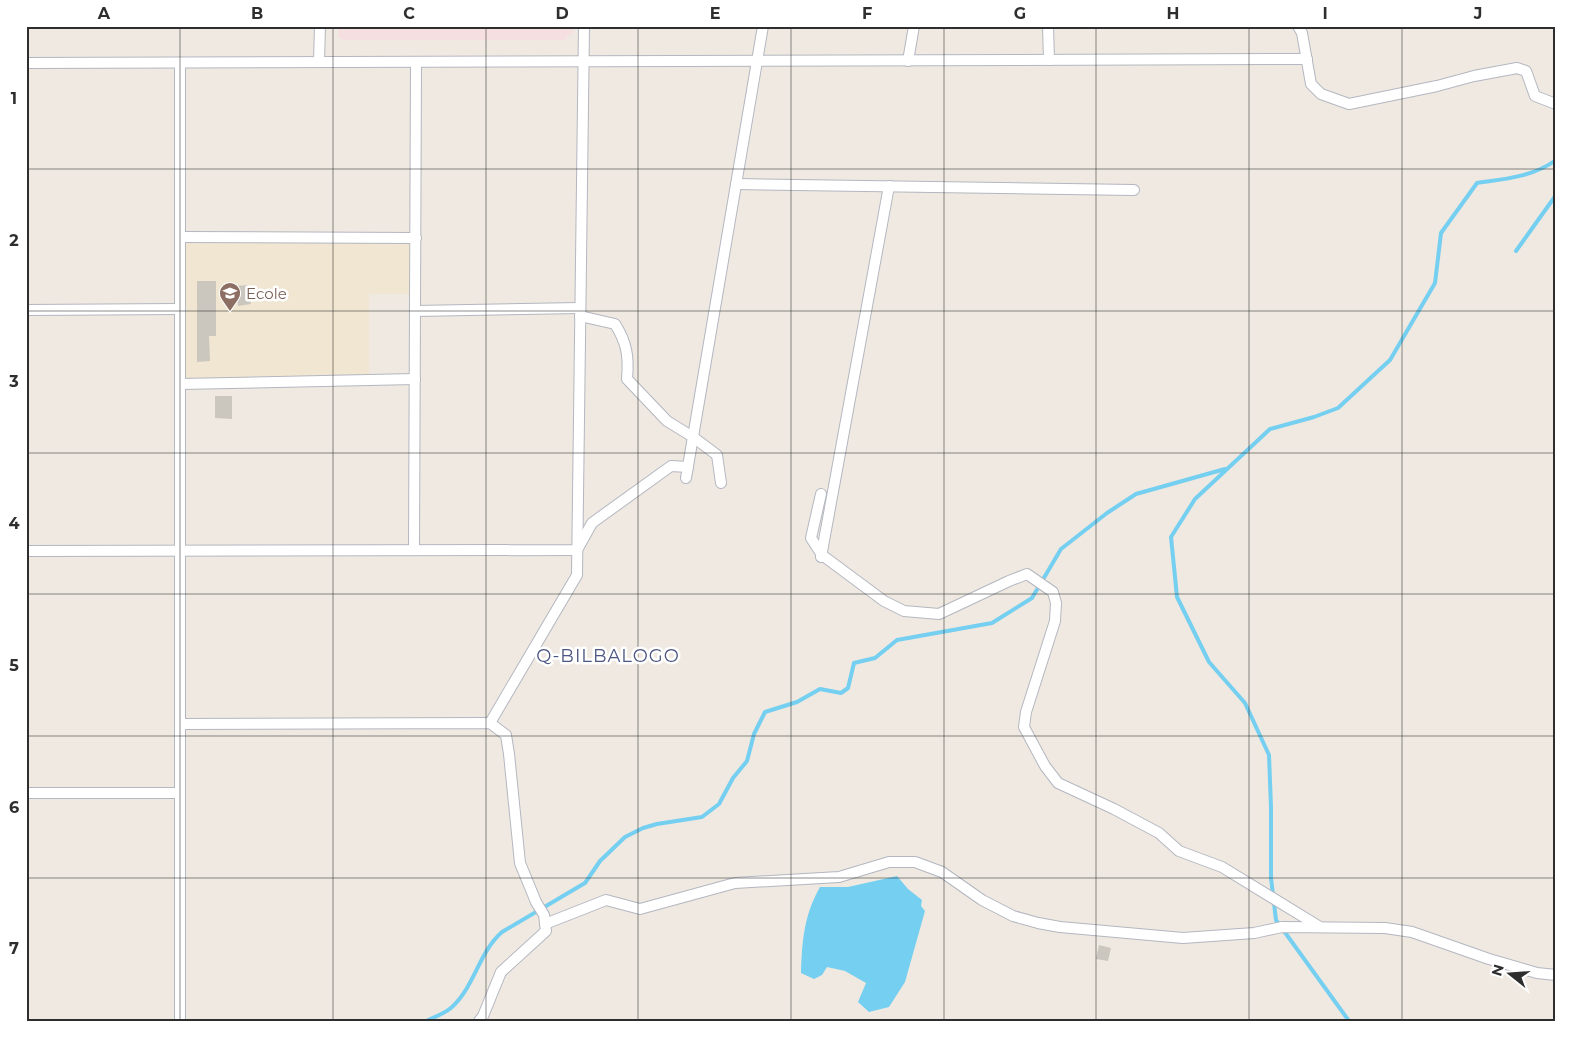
<svg xmlns="http://www.w3.org/2000/svg" width="1582" height="1047" font-family="Montserrat,sans-serif">
	<rect width="100%" height="100%" fill="#efe9e1"/>
	<path fill="#f0e6d1" d="M180,237L416,238L415,294H369V380L180,384Z"/>
	<path fill="#f5dfe0" d="M338,26H573V32L564,40H343L338,36Z"/>
	<path fill="#75cff0" d="M897,876L908,889L922,900L921,906L925,911L905,982L889,1007L869,1012L858,1002L866,983L845,971L827,967L822,975L814,979L801,973C802,941 804,915 820,887H848Z"/>
	<g fill="none" stroke-linecap="round" stroke-linejoin="round">
		<g stroke="#75cff0" stroke-width="4">
			<path d="M1516,251L1556,195"/>
			<path d="M426,1021C434,1017 447,1013 453,1006C475,985 479,952 502,932L585,883L600,861L625,837L643,828L657,824L702,817L719,804L733,778L747,761L754,734L765,712L797,702L820,689L841,693L848,688L854,663L875,658L897,640L992,623L1032,598L1061,549L1107,513L1136,494L1225,469"/>
			<path d="M1349,1021L1276,920L1271,878V807L1269,755L1245,703L1209,662L1177,597L1171,537L1195,499L1270,429L1314,417L1338,408L1390,360L1435,283L1441,233L1477,183C1504,179 1533,177 1556,160"/>
		</g>
	</g>
	<g fill="#cbc7bf">
		<path d="M197,281H216V336H209L210,361L197,362Z"/>
		<path d="M248,285L251,304L238,306L236,286Z"/>
		<path d="M215,396H232V419L215,418Z"/>
		<path d="M1099,945L1111,948L1108,961L1096,959Z"/>
	</g>
	<g fill="none" stroke-linecap="round" stroke-linejoin="round">
		<g stroke="#b4b7c1" stroke-width="12">
			<g id="minor">
				<path d="M1048,26L1049,60"/>
				<path d="M1298,26L1302,33L1311,84L1321,94L1349,104L1437,86L1474,76L1517,68L1526,71L1535,96L1556,104"/>
				<path d="M908,61L914,26"/>
				<path d="M319,62L320,26"/>
				<path d="M26,63L1307,59"/>
				<path d="M736,184L1134,190"/>
				<path d="M180,237L416,238"/>
				<path d="M26,310L180,309"/>
				<path d="M415,311L580,308"/>
				<path d="M580,316L615,324C627,343 629,357 627,379L667,421L693,437L717,455L721,483"/>
				<path d="M180,384L415,379"/>
				<path d="M686,478L763,26"/>
				<path d="M821,494L811,538L822,555L884,601L904,611L939,614L1009,581L1027,574L1053,592L1056,603L1055,621L1026,712L1024,727L1045,766L1058,783L1114,809L1159,833L1179,851L1222,867L1320,927"/>
				<path d="M414,550L416,62"/>
				<path d="M26,551L577,550L592,523L671,466L688,467"/>
				<path d="M821,557L889,186"/>
				<path d="M490,723L577,575L584,26"/>
				<path d="M180,724L490,723L506,735L509,754L520,863L536,902L544,915L546,931L501,972L483,1016L479,1021"/>
				<path d="M26,793H180"/>
				<path d="M545,924L606,900L640,909L735,883L839,877L889,862H915L942,872L982,900L1013,916L1038,923L1060,927L1183,938L1254,933L1282,927L1385,928L1412,932L1489,959L1537,973L1556,975"/>
				<path d="M180,1021V63"/>
			</g>
		</g>
		<use href="#minor" stroke="#fff" stroke-width="10"/>
	</g>
	<path fill="none" stroke="#2e2e2e" stroke-width="1" stroke-opacity="0.55" d="M180,26V1021M333,26V1021M486,26V1021M638,26V1021M791,26V1021M944,26V1021M1096,26V1021M1249,26V1021M1402,26V1021M26,169H1556M26,311H1556M26,453H1556M26,594H1556M26,736H1556M26,878H1556"/>
	<defs>
		<g id="school-pin" transform="scale(1.125)"><path d="M0 17L-7.5 6A9.5 9.5 0 1 1 7.5 6Z" fill="#8d6e63" stroke="#fff"/><path d="M0-5L7-2L0 1L-7-2ZM-4 1L0 2.5L4 1V4Q0 6-4 4Z" fill="#fff"/></g>
	</defs>
	<g fill-rule="evenodd">
		<use href="#school-pin" x="230" y="293"/>
	</g>
	<g text-anchor="middle" dominant-baseline="central" stroke-width="5" stroke-linejoin="round" paint-order="stroke">
		<g font-size="15" fill="#785e54" stroke="#fff" text-anchor="start">
			<text x="246" y="293">Ecole</text>
		</g>
		<g font-size="18" letter-spacing="1" fill="#4d5680" stroke="#fff">
			<text x="608" y="656">Q-BILBALOGO</text>
		</g>
	</g>
	<rect width="1582" height="1047" fill="none" stroke="#ffffff" stroke-width="55"/>
	<g transform="translate(1510 974) rotate(287)" stroke="#ffffff" stroke-width="4" paint-order="stroke">
	<path d="M0-4L9 19L0 12L-9 19Z" fill="#2e2e2e"/>
	<text y="-8" font-size="14" font-weight="bold" text-anchor="middle" fill="#2e2e2e">N</text>
	</g>
	<rect x="28" y="28" width="1526" height="992" fill="none" stroke="#2e2e2e" stroke-width="2"/>
	<g font-size="16" text-anchor="middle" font-weight="bold" fill="#2e2e2e">
		<text x="104" y="19">A</text>
		<text x="257" y="19">B</text>
		<text x="409" y="19">C</text>
		<text x="562" y="19">D</text>
		<text x="715" y="19">E</text>
		<text x="867" y="19">F</text>
		<text x="1020" y="19">G</text>
		<text x="1173" y="19">H</text>
		<text x="1325" y="19">I</text>
		<text x="1478" y="19">J</text>
		<text x="14" y="104">1</text>
		<text x="14" y="246">2</text>
		<text x="14" y="387">3</text>
		<text x="14" y="529">4</text>
		<text x="14" y="671">5</text>
		<text x="14" y="813">6</text>
		<text x="14" y="954">7</text>
	</g>
</svg>
